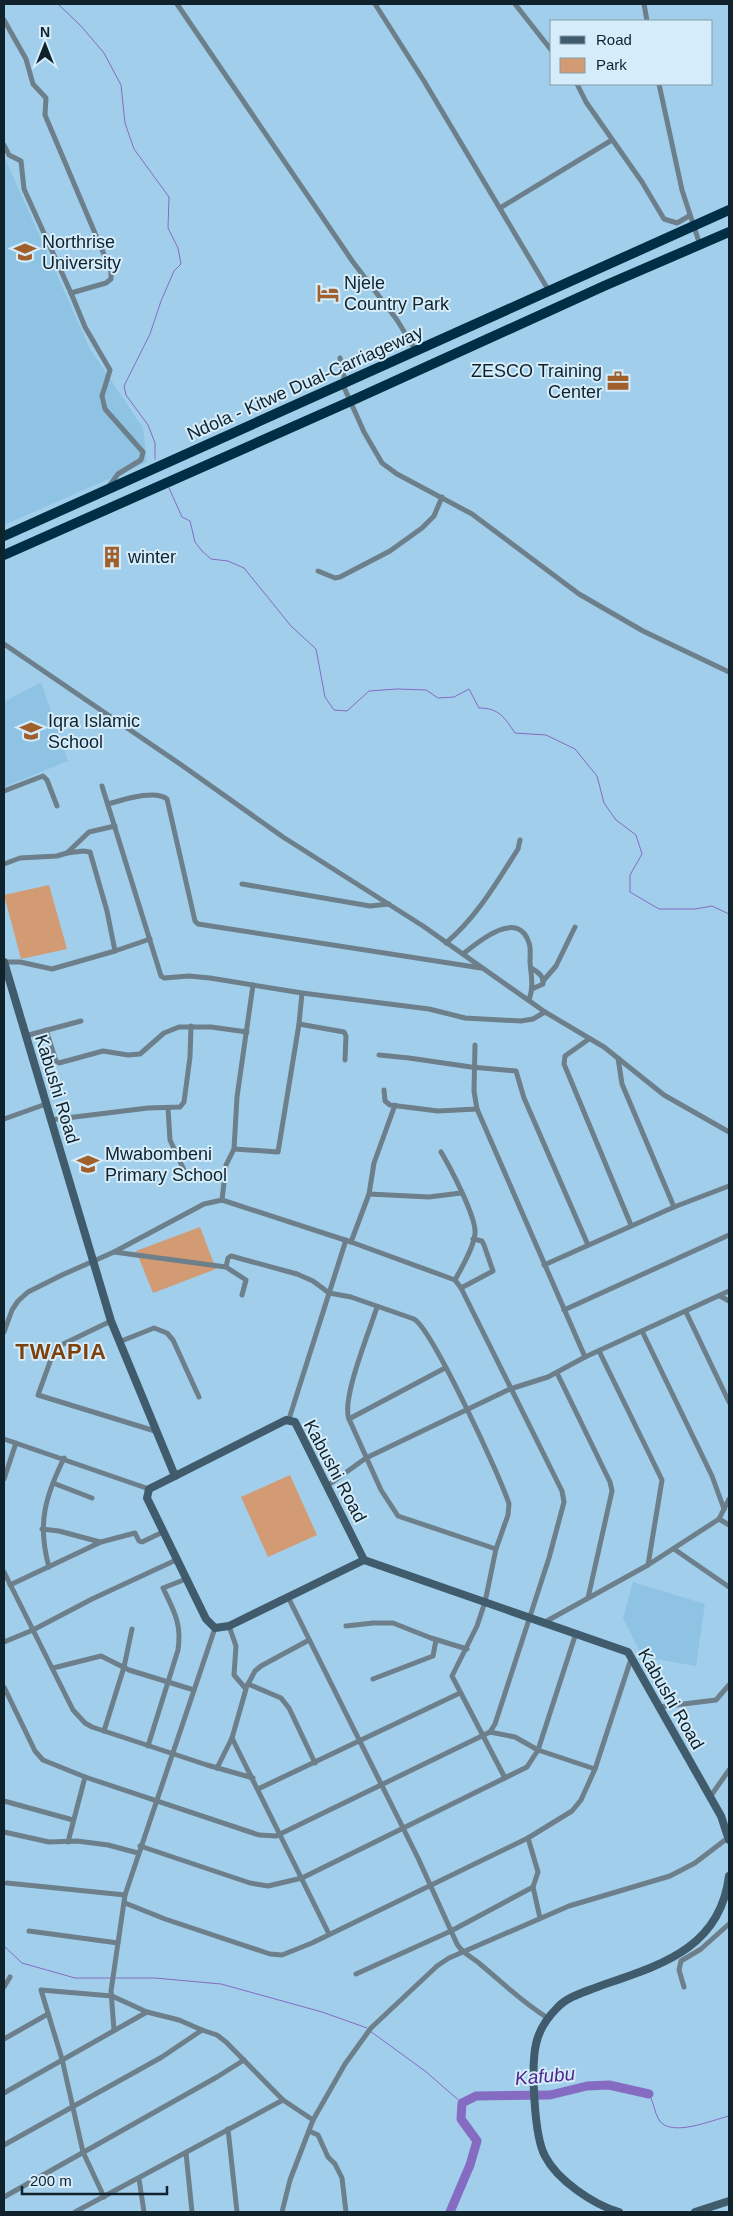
<svg xmlns="http://www.w3.org/2000/svg" width="733" height="2216" font-family="Arial,sans-serif">
	<rect width="100%" height="100%" fill="#a1cfeb"/>
	<g fill="#8ec3e3">
		<path d="M4,156L90,349L143,428L147,462L4,525Z"/>
		<path d="M41,682L68,761L4,787V702Z"/>
		<path d="M633,1582L705,1604L696,1666L643,1657L623,1618Z"/>
	</g>
	<g fill="#d39b74">
		<path d="M49,885L67,949L21,959L4,895Z"/>
		<path d="M200,1227L216,1269L153,1293L136,1251Z"/>
		<path d="M290,1475L317,1535L268,1557L241,1497Z"/>
	</g>
	<g fill="none" stroke-linecap="round" stroke-linejoin="round">
		<g stroke="#856bc2" stroke-width="1">
			<path d="M58,4L81,26L104,53L121,85L125,123L134,149L169,197L168,228L178,248L181,264L174,271L161,301L150,334L124,386L126,395L148,425L155,443V459"/>
			<path d="M169,488L182,517L190,521L195,542L202,551L211,559L228,561L244,568L291,626L316,649L325,697L334,710L347,711L369,691L397,689L426,690L438,698L454,697L469,689L479,708C499,708 504,717 515,733L546,735L575,749L597,776L604,803L616,820L636,835L642,854L630,875V892L659,909H695L712,906L729,914"/>
			<path d="M4,1946L22,1963L75,1978H111"/>
			<path d="M115,1978H155L221,1984L322,2012L367,2028"/>
			<path d="M370,2031L425,2071L462,2103"/>
			<path d="M649,2094C654,2102 654,2112 659,2120C671,2138 712,2120 729,2116"/>
		</g>
		<path stroke="#856bc2" stroke-width="9" d="M450,2212L470,2165L477,2141L461,2119L462,2103L476,2096L550,2095L587,2086L609,2085L649,2094"/>
		<g stroke="#6c7f8a" stroke-width="5">
			<path d="M177,4L353,262L397,320L416,351"/>
			<path d="M375,4L424,81L549,291"/>
			<path d="M515,4L552,51"/>
			<path d="M644,4L647,21"/>
			<path d="M4,20L26,59L33,84L46,98L45,115L111,271V279L106,283L71,293L85,327L110,370L102,396L105,409L143,452L141,460L118,474L109,486"/>
			<path d="M577,84L586,102L642,182L664,219L677,223L689,216"/>
			<path d="M659,84L682,190L700,245"/>
			<path d="M4,145L9,155L21,161L24,189L71,293"/>
			<path d="M500,208L612,140"/>
			<path d="M340,358L344,376L343,385L364,432L382,463L397,474L472,514L579,594L643,631L729,672"/>
			<path d="M318,571L335,578L340,577L390,551L422,528L434,516L442,497"/>
			<path d="M4,644L180,764L283,837L423,926L545,1012L604,1047L664,1095L729,1132"/>
			<path d="M102,786L161,976L164,978L189,976L210,978L302,993L429,1009L465,1018L521,1021L533,1019L545,1012"/>
			<path d="M4,791L43,776L47,780L57,806"/>
			<path d="M108,804C123,800 155,789 167,799L195,921L198,924L481,968"/>
			<path d="M67,853L83,851L90,852L107,911L115,951"/>
			<path d="M4,864L20,858L57,856L67,853L89,832L115,826"/>
			<path d="M242,884L370,906L389,904"/>
			<path d="M446,943C477,917 497,882 518,849L520,840"/>
			<path d="M463,954C478,942 518,908 529,943C531,948 530,956 530,962C531,975 534,987 529,1000"/>
			<path d="M4,962H20L52,969L115,951L150,939"/>
			<path d="M531,968C538,972 544,976 543,984L532,989"/>
			<path d="M543,981L556,966L575,927"/>
			<path d="M299,1024L302,993"/>
			<path d="M46,1030L56,1061L59,1063L103,1051L128,1055L140,1054L164,1033L179,1027H211L247,1032"/>
			<path d="M25,1036L81,1021"/>
			<path d="M589,1039L565,1056L564,1064L631,1225"/>
			<path d="M475,1045L474,1091L477,1109L585,1357"/>
			<path d="M379,1055L409,1058L471,1067L516,1071L524,1098L588,1245"/>
			<path d="M618,1058L622,1084L674,1207"/>
			<path d="M384,1090L385,1101L390,1105L438,1111L477,1109"/>
			<path d="M168,1108L170,1140L184,1170"/>
			<path d="M4,1119L46,1104"/>
			<path d="M50,1120L148,1108L180,1107L184,1102L190,1057L191,1026"/>
			<path d="M234,1149L278,1152L299,1024L344,1032L346,1036L345,1060"/>
			<path d="M441,1152C450,1167 477,1218 475,1234C473,1249 462,1267 455,1280"/>
			<path d="M369,1194L429,1197L461,1193"/>
			<path d="M222,1200L226,1165L234,1149L237,1097L253,985"/>
			<path d="M351,1242L369,1194L374,1163L395,1105"/>
			<path d="M114,1252L226,1267L246,1280L242,1295"/>
			<path d="M544,1265L674,1207L729,1186"/>
			<path d="M226,1267L228,1258L231,1256L297,1274L313,1281L329,1293L351,1297L414,1319C432,1329 501,1478 509,1504L508,1515L496,1549L485,1602L477,1626L452,1676L505,1778"/>
			<path d="M461,1288L493,1271L484,1245L482,1241L473,1239"/>
			<path d="M720,1296L729,1301"/>
			<path d="M377,1307C370,1330 341,1399 349,1419L381,1490L398,1516L496,1549"/>
			<path d="M564,1310L729,1235"/>
			<path d="M686,1312L729,1402"/>
			<path d="M111,1321L55,1348L38,1395L155,1431"/>
			<path d="M642,1331L712,1476L724,1509"/>
			<path d="M4,1332L12,1310L18,1301L28,1292L62,1275L114,1252L204,1204L222,1200L351,1242L455,1280L461,1288L562,1491L564,1502L549,1558L495,1724L490,1732L276,1836L259,1835L85,1777L43,1760L35,1751L4,1687"/>
			<path d="M119,1342L154,1328L167,1333L173,1340L199,1397"/>
			<path d="M599,1351L662,1480L648,1565"/>
			<path d="M557,1373L610,1482L612,1491L588,1598"/>
			<path d="M289,1419L346,1240"/>
			<path d="M349,1419L445,1368"/>
			<path d="M4,1439L149,1489"/>
			<path d="M4,1479L16,1443"/>
			<path d="M53,1483L92,1498"/>
			<path d="M327,1486L366,1458L510,1389L548,1377L585,1357L729,1291"/>
			<path d="M719,1519L729,1525"/>
			<path d="M42,1529L59,1531L100,1542"/>
			<path d="M674,1549L729,1587"/>
			<path d="M49,1567C37,1524 45,1497 64,1458"/>
			<path d="M4,1572L73,1710L85,1723L92,1727L207,1765L253,1778"/>
			<path d="M10,1585L101,1542L135,1533L139,1541L142,1542L163,1532"/>
			<path d="M288,1597L418,1858L457,1944C462,1953 472,1957 480,1964C503,1983 523,2003 548,2018"/>
			<path d="M545,1622L648,1565L719,1519L729,1499"/>
			<path d="M346,1626L373,1623H393L431,1638L467,1649"/>
			<path d="M4,1642L33,1630L92,1599L176,1560"/>
			<path d="M53,1668L101,1656L129,1670L194,1690"/>
			<path d="M373,1679L433,1656L436,1640"/>
			<path d="M248,1684L281,1698L289,1708L315,1763"/>
			<path d="M247,1686L255,1671L261,1666L309,1640"/>
			<path d="M659,1707L716,1700L729,1685"/>
			<path d="M104,1731L124,1667L132,1629"/>
			<path d="M490,1732L515,1737L538,1750L595,1769"/>
			<path d="M232,1738L329,1934"/>
			<path d="M148,1746L178,1650C182,1624 174,1611 163,1588L186,1579"/>
			<path d="M217,1768L232,1738L246,1689L234,1675L236,1646L229,1626"/>
			<path d="M258,1789L460,1693"/>
			<path d="M710,1797L729,1770"/>
			<path d="M4,1801L73,1820"/>
			<path d="M4,1832L49,1842L77,1841L108,1845L138,1853"/>
			<path d="M68,1842L85,1777"/>
			<path d="M140,1846L250,1883L268,1886L302,1878L527,1767L538,1750L576,1633"/>
			<path d="M7,1883L125,1895"/>
			<path d="M533,1887L540,1918"/>
			<path d="M125,1903L165,1919L270,1954L282,1955L312,1943L528,1838L572,1811L581,1800L595,1769L631,1659"/>
			<path d="M29,1931L118,1943"/>
			<path d="M356,1974L451,1931L533,1887L538,1872L528,1838"/>
			<path d="M4,1987L10,1977"/>
			<path d="M684,1987L679,1970L681,1961L701,1949L729,1924"/>
			<path d="M114,2030L111,1991L125,1895L215,1628"/>
			<path d="M4,2039L48,2014"/>
			<path d="M4,2093L147,2012L179,2020L202,2030"/>
			<path d="M228,2129L237,2212"/>
			<path d="M309,2131L318,2135L328,2157L335,2164L342,2178L346,2212"/>
			<path d="M4,2145L162,2057L202,2030L217,2035L226,2042L283,2100L313,2120"/>
			<path d="M186,2153L192,2212"/>
			<path d="M139,2179L144,2212"/>
			<path d="M4,2197L217,2077L244,2060"/>
			<path d="M104,2197L83,2152L62,2059L41,1990L112,1996L147,2012"/>
			<path d="M75,2212L283,2100"/>
			<path d="M282,2212L290,2180L313,2120L345,2064L371,2028L437,1966L449,1958L569,1906L670,1876L695,1863L729,1837"/>
		</g>
		<g stroke="#405c6c" stroke-width="8">
			<path d="M4,962L111,1321L175,1476L286,1420L295,1422L364,1560L628,1652L721,1816L729,1840"/>
			<path d="M175,1476L149,1489L147,1498L206,1619L215,1628L229,1626L364,1560"/>
			<path d="M619,2212C594,2205 557,2180 545,2156C534,2136 531,2066 536,2044C539,2030 547,2018 557,2008C568,1996 585,1992 600,1986C660,1965 720,1949 729,1876"/>
			<path d="M695,2212L729,2201"/>
		</g>
		<g stroke="#002e44" stroke-width="10">
			<path d="M4,536L729,210"/>
			<path d="M4,555L351,401L604,286L729,232"/>
		</g>
	</g>
	<defs>
		<g id="university-bare" transform="scale(1.725)"><path d="M0-5L7-2L0 1L-7-2ZM-4 1L0 2.5L4 1V4Q0 6-4 4Z" fill="#a05f2b" stroke="#d5ecfa" stroke-width="2.5" paint-order="stroke"/></g>
		<g id="hotel-bare" transform="scale(1.725)"><path d="M-6-4.5h1.5V1H6V5H4.5V3h-9V5H-6ZM-4 0a1.8 1.8 0 1 1 3.6 0ZM.5 0V-2.5h3Q6-2.5 6 0Z" fill="#a05f2b" stroke="#d5ecfa" stroke-width="2.5" paint-order="stroke"/></g>
		<g id="office-bare" transform="scale(1.725)"><path d="M-6-3h4V-5.5h4V-3h4V5H-6ZM-1-4.5V-3h2v-1.5ZM-6 0V1H6V0Z" fill="#a05f2b" stroke="#d5ecfa" stroke-width="2.5" paint-order="stroke"/></g>
		<g id="building-bare" transform="scale(1.725)"><path d="M-4-6H4V6H1V3H-1V6H-4ZM-2.5-4.3h1.7v1.8h-1.7ZM.8-4.3h1.7v1.8H.8ZM-2.5-1h1.7V.8h-1.7ZM.8-1h1.7V.8H.8Z" fill="#a05f2b" stroke="#d5ecfa" stroke-width="2.5" paint-order="stroke"/></g>
		<g id="school-bare" transform="scale(1.725)"><path d="M0-5L7-2L0 1L-7-2ZM-4 1L0 2.5L4 1V4Q0 6-4 4Z" fill="#a05f2b" stroke="#d5ecfa" stroke-width="2.5" paint-order="stroke"/></g>
	</defs>
	<g fill-rule="evenodd">
		<use href="#university-bare" x="25" y="252"/>
		<use href="#hotel-bare" x="328" y="293"/>
		<use href="#office-bare" x="618" y="381"/>
		<use href="#building-bare" x="112" y="557"/>
		<use href="#school-bare" x="31" y="731"/>
		<use href="#school-bare" x="88" y="1164"/>
	</g>
	<g text-anchor="middle" dominant-baseline="central" stroke-width="4" stroke-linejoin="round" paint-order="stroke">
		<g font-size="18" fill="#10222c" stroke="#d5ecfa" text-anchor="start">
			<text x="42" y="242">Northrise<tspan x="42" dy="21">University</tspan></text>
			<text x="344" y="283">Njele<tspan x="344" dy="21">Country Park</tspan></text>
			<text x="602" y="371" text-anchor="end">ZESCO Training<tspan x="602" dy="21">Center</tspan></text>
			<text x="128" y="557">winter</text>
			<text x="48" y="721">Iqra Islamic<tspan x="48" dy="21">School</tspan></text>
			<text x="105" y="1154">Mwabombeni<tspan x="105" dy="21">Primary School</tspan></text>
		</g>
		<g font-size="18" fill="#10222c" stroke="#d5ecfa">
			<text transform="translate(305 383) rotate(-24)">Ndola - Kitwe Dual-Carriageway</text>
			<text transform="translate(57 1089) rotate(73)">Kabushi Road</text>
			<text transform="translate(335 1471) rotate(62)">Kabushi Road</text>
			<text transform="translate(671 1699) rotate(60)">Kabushi Road</text>
		</g>
		<g font-size="19" font-style="italic" fill="#4e268e" stroke="#d5ecfa">
			<text transform="translate(545 2076) rotate(-5)">Kafubu</text>
		</g>
		<g font-size="22" font-weight="bold" letter-spacing="1" fill="#7b410e" stroke="#d5ecfa">
			<text x="61" y="1351">TWAPIA</text>
		</g>
	</g>
	<rect width="733" height="2216" fill="none" stroke="#10222c" stroke-width="10"/>
	<rect x="550" y="20" width="162" height="65" fill="#d5ecfa" stroke="#869ba8"/>
	<rect x="560" y="36" width="25" height="8" fill="#405c6c" stroke="#869ba8"/>
	<text x="596" y="45" font-size="15" fill="#10222c">Road</text>
	<rect x="560" y="58" width="25" height="15" fill="#d39b74" stroke="#869ba8"/>
	<text x="596" y="70" font-size="15" fill="#10222c">Park</text>
	<g transform="translate(45 45)" stroke="#d5ecfa" stroke-width="4" paint-order="stroke">
	<path d="M0-4L9 19L0 12L-9 19Z" fill="#10222c"/>
	<text y="-8" font-size="14" font-weight="bold" text-anchor="middle" fill="#10222c">N</text>
	</g>
	<path d="M22 2186v8h145v-8" fill="none" stroke="#10222c" stroke-width="2.5"/>
	<text x="30" y="2186" font-size="15" fill="#10222c" stroke="#d5ecfa" stroke-width="4" paint-order="stroke">200 m</text>
</svg>
